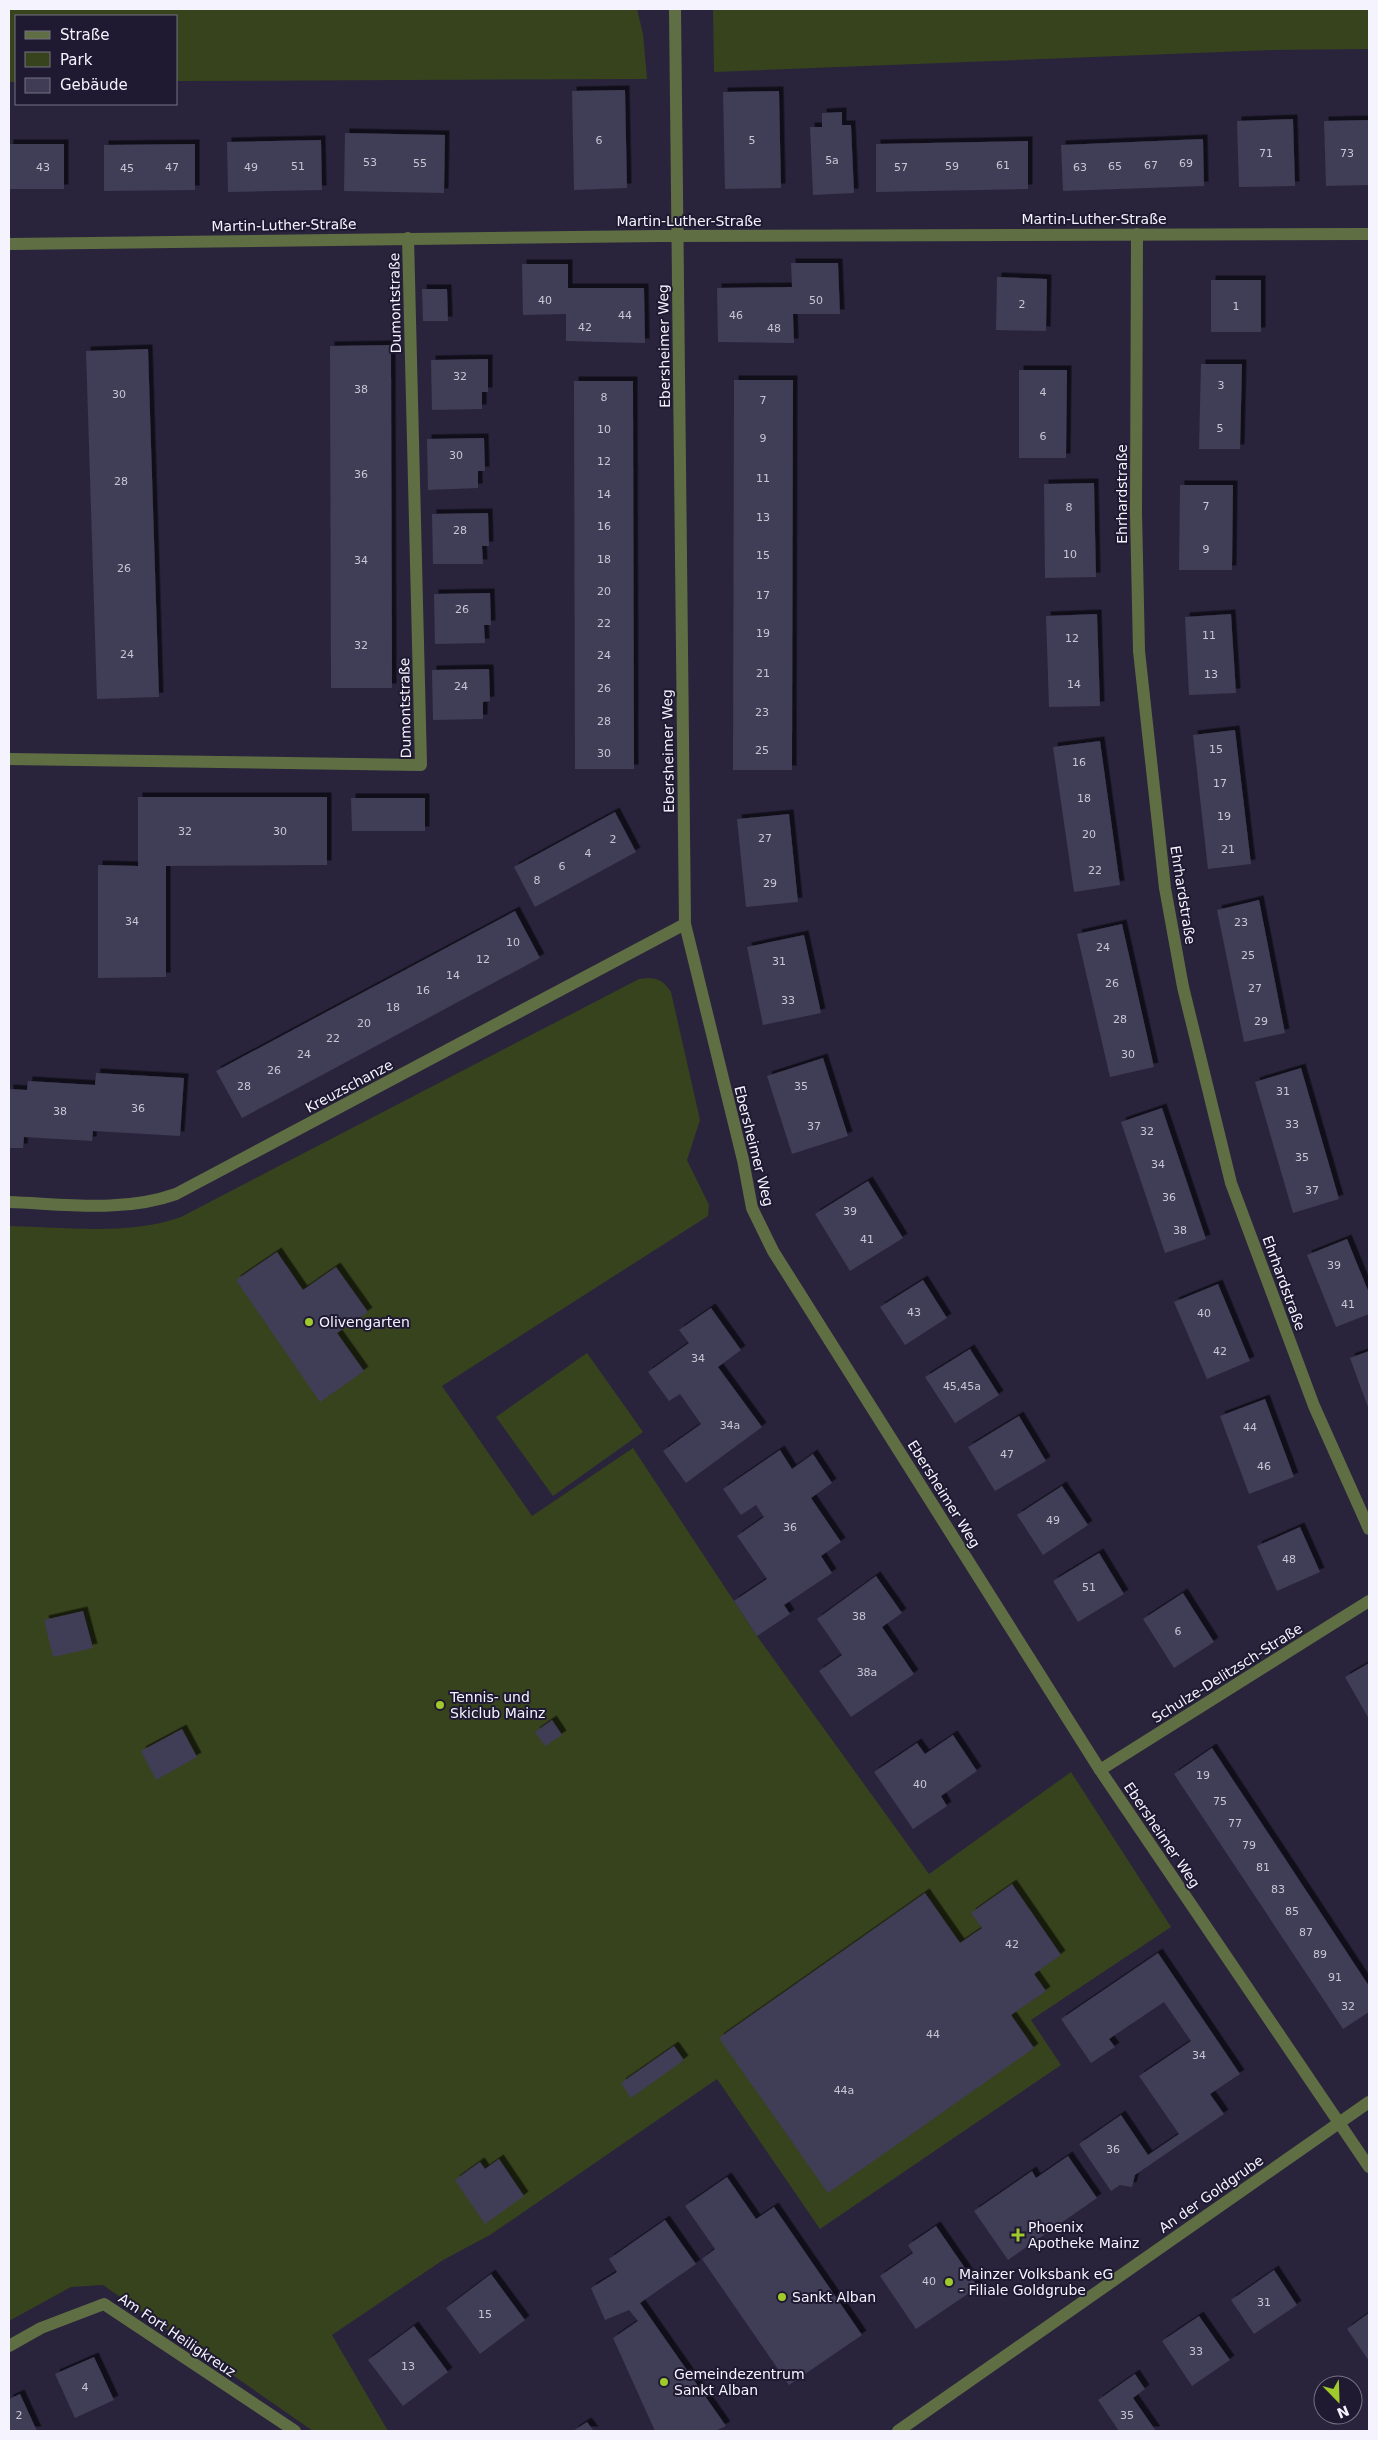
<svg xmlns="http://www.w3.org/2000/svg" width="1378" height="2440" font-family="'DejaVu Sans',sans-serif">
	<defs>
		<filter id="shadow"><feDropShadow dx="4.5" dy="-4.5" stdDeviation="0" flood-color="#0009"/></filter>
	</defs>
	<rect width="100%" height="100%" fill="#29243c"/>
	<g fill="#37431d">
		<path d="M9,9H637L643,34L647,79L176,81V16H16V82H9Z"/>
		<path d="M713,9H1369V49L1272,50L714,72Z"/>
		<path d="M649,978C661,979 665,983 671,992L700,1120L687,1160L709,1205L708,1216L442,1386L532,1516L633,1448L757,1636L929,1874L1071,1772L1171,1927L1031,2020L1061,2065L820,2229L717,2079L490,2235L443,2260L332,2335L388,2431H313L103,2285L71,2287L9,2321V1226C66,1227 127,1236 181,1217L639,979Z"/>
		<path d="M587,1353L643,1432L553,1496L496,1417Z"/>
	</g>
	<g fill="#413c56" filter="url(#shadow)">
		<path d="M625,90L627,188L574,190L572,91Z"/>
		<path d="M779,91L781,188L725,189L723,92Z"/>
		<path d="M842,112V125H851L854,193L813,195L810,127H822V113Z"/>
		<path d="M1293,119L1295,186L1239,187L1237,121Z"/>
		<path d="M1369,120V185L1326,186L1324,121Z"/>
		<path d="M345,133L445,135L444,193L344,191Z"/>
		<path d="M1203,139L1204,186L1063,191L1061,145Z"/>
		<path d="M321,140L322,190L228,192L227,142Z"/>
		<path d="M1028,141V189L876,192V144Z"/>
		<rect x="9" y="144" width="55" height="45"/>
		<path d="M195,144V190L104,191V145Z"/>
		<path d="M791,263H838L840,314H793L794,343L718,342L717,288L792,287Z"/>
		<path d="M522,264H568V288H644L645,343L566,341V314L523,315Z"/>
		<path d="M997,277L1047,279L1046,331L996,330Z"/>
		<rect x="1211" y="280" width="50" height="52"/>
		<path d="M422,289H447L448,321H423Z"/>
		<path d="M391,345L392,688H331L330,346Z"/>
		<path d="M148,349L159,697L97,699L86,351Z"/>
		<path d="M488,359V392H482V409L432,410L431,360Z"/>
		<path d="M1201,364H1242L1240,449H1199Z"/>
		<path d="M1019,370H1067L1066,458H1019Z"/>
		<path d="M734,380H793L792,770H733Z"/>
		<path d="M574,381H633L634,769H575Z"/>
		<path d="M484,438L485,471H478V488L428,490L427,439Z"/>
		<path d="M1094,483L1096,577L1045,578L1044,484Z"/>
		<path d="M1180,485H1233L1232,570H1179Z"/>
		<path d="M488,513L489,546H482L483,564H433L432,514Z"/>
		<path d="M490,593L491,625H484L485,643L435,644L434,594Z"/>
		<path d="M1097,614L1100,706L1049,707L1046,616Z"/>
		<path d="M1231,614L1236,693L1189,695L1185,617Z"/>
		<path d="M489,669L490,701L483,702V719L433,720L432,670Z"/>
		<path d="M1235,730L1251,864L1208,869L1193,735Z"/>
		<path d="M1100,741L1120,885L1074,892L1053,747Z"/>
		<path d="M138,797H327V865L166,866V977L98,978V865L138,866Z"/>
		<path d="M351,798H425V831H352Z"/>
		<path d="M615,812L636,852L535,907L514,867Z"/>
		<path d="M789,814L798,902L746,907L737,819Z"/>
		<path d="M1259,900L1285,1033L1244,1042L1217,910Z"/>
		<path d="M515,911L540,958L242,1118L216,1071Z"/>
		<path d="M1122,924L1154,1067L1110,1077L1077,934Z"/>
		<path d="M804,935L821,1013L763,1025L747,947Z"/>
		<path d="M823,1058L848,1136L792,1154L767,1076Z"/>
		<path d="M1301,1068L1339,1199L1293,1213L1255,1082Z"/>
		<path d="M96,1073L184,1078L180,1136L93,1131L92,1141L24,1137L23,1148H9V1089L27,1090L28,1081L95,1085Z"/>
		<path d="M1162,1108L1206,1239L1165,1253L1121,1122Z"/>
		<path d="M868,1181L903,1238L850,1271L815,1214Z"/>
		<path d="M1347,1239L1369,1293V1314L1336,1327L1307,1255Z"/>
		<path d="M277,1252L303,1290L336,1267L368,1312L337,1333L364,1371L320,1402L236,1280Z"/>
		<path d="M923,1280L947,1318L905,1345L880,1307Z"/>
		<path d="M1218,1284L1250,1361L1207,1379L1174,1302Z"/>
		<path d="M711,1308L741,1350L718,1367L762,1427L686,1483L663,1451L701,1424L680,1394L669,1401L648,1372L689,1343L679,1330Z"/>
		<path d="M970,1349L999,1395L955,1423L925,1377Z"/>
		<path d="M1369,1351V1410L1350,1358Z"/>
		<path d="M1265,1399L1294,1477L1249,1494L1220,1416Z"/>
		<path d="M1019,1416L1046,1461L995,1491L968,1447Z"/>
		<path d="M780,1450L792,1469L813,1454L832,1483L811,1498L841,1542L821,1556L832,1573L784,1605L790,1614L757,1636L734,1601L767,1579L737,1536L764,1517L756,1505L741,1515L723,1489Z"/>
		<path d="M1062,1486L1088,1525L1043,1555L1017,1515Z"/>
		<path d="M1300,1527L1320,1572L1277,1591L1257,1546Z"/>
		<path d="M1099,1553L1124,1594L1078,1622L1053,1581Z"/>
		<path d="M876,1576L902,1613L882,1627L914,1674L851,1717L819,1671L842,1655L817,1619Z"/>
		<path d="M1183,1593L1214,1642L1174,1668L1143,1619Z"/>
		<path d="M83,1611L93,1648L53,1657L44,1620Z"/>
		<path d="M1369,1663V1719L1345,1677Z"/>
		<path d="M552,1720L562,1735L545,1746L535,1732Z"/>
		<path d="M182,1729L197,1757L156,1780L141,1751Z"/>
		<path d="M953,1735L977,1771L941,1796L947,1806L913,1829L874,1772L917,1743L925,1754Z"/>
		<path d="M1212,1748L1369,1986V2012L1343,2029L1174,1774Z"/>
		<path d="M1012,1884L1061,1955L1034,1974L1046,1991L1011,2015L1034,2048L828,2193L719,2038L925,1893L960,1943L982,1928L971,1913Z"/>
		<path d="M1158,1953L1240,2074L1210,2094L1224,2114L1135,2175L1132,2187L1120,2185L1111,2191L1079,2144L1121,2115L1148,2155L1179,2134L1139,2076L1191,2041L1164,2002L1109,2039L1115,2047L1091,2063L1061,2019Z"/>
		<path d="M674,2046L684,2060L631,2098L621,2083Z"/>
		<path d="M1068,2156L1097,2198L1008,2260L974,2211L1032,2171L1036,2178Z"/>
		<path d="M499,2159L524,2196L485,2224L455,2180L480,2162L485,2169Z"/>
		<path d="M727,2177L756,2219L774,2207L862,2335L789,2385L702,2259L715,2249L685,2206Z"/>
		<path d="M665,2220L696,2264L640,2303L726,2426L715,2431H655L613,2338L638,2321L629,2310L605,2320L591,2288L617,2272L609,2259Z"/>
		<path d="M936,2226L978,2287L916,2329L880,2276L913,2253L908,2245Z"/>
		<path d="M1274,2270L1297,2305L1254,2334L1231,2300Z"/>
		<path d="M491,2274L525,2320L480,2354L446,2308Z"/>
		<path d="M1369,2313V2361L1347,2329Z"/>
		<path d="M1199,2316L1230,2360L1192,2386L1162,2341Z"/>
		<path d="M414,2326L448,2372L403,2406L368,2360Z"/>
		<path d="M94,2357L114,2400L75,2418L55,2374Z"/>
		<path d="M1135,2374L1145,2389L1133,2398L1156,2431H1119L1098,2400Z"/>
		<path d="M20,2394L37,2431H9V2399Z"/>
		<path d="M587,2422L594,2431H573Z"/>
	</g>
	<g fill="none" stroke-linecap="round" stroke-linejoin="round">
		<g stroke="#606f43" stroke-width="12">
			<path d="M675,9L685,924L743,1160L752,1208L773,1251L1100,1770L1369,2167"/>
			<path d="M1137,234L1136,513L1139,651L1165,888L1183,987L1231,1183L1314,1406L1369,1529"/>
			<path d="M9,244L659,236L1369,234"/>
			<path d="M9,759L421,765L408,238"/>
			<path d="M9,1202C64,1204 123,1213 176,1194L685,924"/>
			<path d="M1100,1770L1369,1601"/>
			<path d="M9,2346L41,2328L104,2304L295,2431"/>
		</g>
		<path stroke="#606f43" stroke-width="12" d="M898,2431L1369,2102"/>
	</g>
	<g fill="#a0c92c" stroke="#1f1a32" stroke-width="2">
		<circle cx="309" cy="1322" r="5"/>
		<circle cx="440" cy="1705" r="5"/>
		<path d="M1015.5 2227.5h5v5h5v5h-5v5h-5v-5h-5v-5h5z"/>
		<circle cx="949" cy="2282" r="5"/>
		<circle cx="782" cy="2297" r="5"/>
		<circle cx="664" cy="2382" r="5"/>
	</g>
	<g text-anchor="middle" dominant-baseline="central" stroke-width="4" stroke-linejoin="round" paint-order="stroke">
		<g font-size="11" fill="#c8c6d4">
			<text x="599" y="140">6</text>
			<text x="752" y="140">5</text>
			<text x="1266" y="153">71</text>
			<text x="1347" y="153">73</text>
			<text x="832" y="160">5a</text>
			<text x="370" y="162">53</text>
			<text x="420" y="163">55</text>
			<text x="1186" y="163">69</text>
			<text x="1003" y="165">61</text>
			<text x="1151" y="165">67</text>
			<text x="298" y="166">51</text>
			<text x="952" y="166">59</text>
			<text x="1115" y="166">65</text>
			<text x="43" y="167">43</text>
			<text x="172" y="167">47</text>
			<text x="251" y="167">49</text>
			<text x="901" y="167">57</text>
			<text x="1080" y="167">63</text>
			<text x="127" y="168">45</text>
			<text x="545" y="300">40</text>
			<text x="816" y="300">50</text>
			<text x="1022" y="304">2</text>
			<text x="1236" y="306">1</text>
			<text x="625" y="315">44</text>
			<text x="736" y="315">46</text>
			<text x="585" y="327">42</text>
			<text x="774" y="328">48</text>
			<text x="460" y="376">32</text>
			<text x="1221" y="385">3</text>
			<text x="361" y="389">38</text>
			<text x="1043" y="392">4</text>
			<text x="119" y="394">30</text>
			<text x="604" y="397">8</text>
			<text x="763" y="400">7</text>
			<text x="1220" y="428">5</text>
			<text x="604" y="429">10</text>
			<text x="1043" y="436">6</text>
			<text x="763" y="438">9</text>
			<text x="456" y="455">30</text>
			<text x="604" y="461">12</text>
			<text x="361" y="474">36</text>
			<text x="763" y="478">11</text>
			<text x="121" y="481">28</text>
			<text x="604" y="494">14</text>
			<text x="1206" y="506">7</text>
			<text x="1069" y="507">8</text>
			<text x="763" y="517">13</text>
			<text x="604" y="526">16</text>
			<text x="460" y="530">28</text>
			<text x="1206" y="549">9</text>
			<text x="1070" y="554">10</text>
			<text x="763" y="555">15</text>
			<text x="604" y="559">18</text>
			<text x="361" y="560">34</text>
			<text x="124" y="568">26</text>
			<text x="604" y="591">20</text>
			<text x="763" y="595">17</text>
			<text x="462" y="609">26</text>
			<text x="604" y="623">22</text>
			<text x="763" y="633">19</text>
			<text x="1209" y="635">11</text>
			<text x="1072" y="638">12</text>
			<text x="361" y="645">32</text>
			<text x="127" y="654">24</text>
			<text x="604" y="655">24</text>
			<text x="763" y="673">21</text>
			<text x="1211" y="674">13</text>
			<text x="1074" y="684">14</text>
			<text x="461" y="686">24</text>
			<text x="604" y="688">26</text>
			<text x="762" y="712">23</text>
			<text x="604" y="721">28</text>
			<text x="1216" y="749">15</text>
			<text x="762" y="750">25</text>
			<text x="604" y="753">30</text>
			<text x="1079" y="762">16</text>
			<text x="1220" y="783">17</text>
			<text x="1084" y="798">18</text>
			<text x="1224" y="816">19</text>
			<text x="185" y="831">32</text>
			<text x="280" y="831">30</text>
			<text x="1089" y="834">20</text>
			<text x="765" y="838">27</text>
			<text x="613" y="839">2</text>
			<text x="1228" y="849">21</text>
			<text x="588" y="853">4</text>
			<text x="562" y="866">6</text>
			<text x="1095" y="870">22</text>
			<text x="537" y="880">8</text>
			<text x="770" y="883">29</text>
			<text x="132" y="921">34</text>
			<text x="1241" y="922">23</text>
			<text x="513" y="942">10</text>
			<text x="1103" y="947">24</text>
			<text x="1248" y="955">25</text>
			<text x="483" y="959">12</text>
			<text x="779" y="961">31</text>
			<text x="453" y="975">14</text>
			<text x="1112" y="983">26</text>
			<text x="1255" y="988">27</text>
			<text x="423" y="990">16</text>
			<text x="788" y="1000">33</text>
			<text x="393" y="1007">18</text>
			<text x="1120" y="1019">28</text>
			<text x="1261" y="1021">29</text>
			<text x="364" y="1023">20</text>
			<text x="333" y="1038">22</text>
			<text x="304" y="1054">24</text>
			<text x="1128" y="1054">30</text>
			<text x="274" y="1070">26</text>
			<text x="244" y="1086">28</text>
			<text x="801" y="1086">35</text>
			<text x="1283" y="1091">31</text>
			<text x="138" y="1108">36</text>
			<text x="60" y="1111">38</text>
			<text x="1292" y="1124">33</text>
			<text x="814" y="1126">37</text>
			<text x="1147" y="1131">32</text>
			<text x="1302" y="1157">35</text>
			<text x="1158" y="1164">34</text>
			<text x="1312" y="1190">37</text>
			<text x="1169" y="1197">36</text>
			<text x="850" y="1211">39</text>
			<text x="1180" y="1230">38</text>
			<text x="867" y="1239">41</text>
			<text x="1334" y="1265">39</text>
			<text x="1348" y="1304">41</text>
			<text x="914" y="1312">43</text>
			<text x="1204" y="1313">40</text>
			<text x="1220" y="1351">42</text>
			<text x="698" y="1358">34</text>
			<text x="962" y="1386">45,45a</text>
			<text x="730" y="1425">34a</text>
			<text x="1250" y="1427">44</text>
			<text x="1007" y="1454">47</text>
			<text x="1264" y="1466">46</text>
			<text x="1053" y="1520">49</text>
			<text x="790" y="1527">36</text>
			<text x="1289" y="1559">48</text>
			<text x="1089" y="1587">51</text>
			<text x="859" y="1616">38</text>
			<text x="1178" y="1631">6</text>
			<text x="867" y="1672">38a</text>
			<text x="1203" y="1775">19</text>
			<text x="920" y="1784">40</text>
			<text x="1220" y="1801">75</text>
			<text x="1235" y="1823">77</text>
			<text x="1249" y="1845">79</text>
			<text x="1263" y="1867">81</text>
			<text x="1278" y="1889">83</text>
			<text x="1292" y="1911">85</text>
			<text x="1306" y="1932">87</text>
			<text x="1012" y="1944">42</text>
			<text x="1320" y="1954">89</text>
			<text x="1335" y="1977">91</text>
			<text x="1348" y="2006">32</text>
			<text x="933" y="2034">44</text>
			<text x="1199" y="2055">34</text>
			<text x="844" y="2090">44a</text>
			<text x="1113" y="2149">36</text>
			<text x="929" y="2281">40</text>
			<text x="1264" y="2302">31</text>
			<text x="485" y="2314">15</text>
			<text x="1196" y="2351">33</text>
			<text x="408" y="2366">13</text>
			<text x="85" y="2387">4</text>
			<text x="19" y="2415">2</text>
			<text x="1127" y="2415">35</text>
		</g>
		<g font-size="14" fill="#f5f4fe" stroke="#1f1a32">
			<text x="1094" y="219">Martin-Luther-Straße</text>
			<text x="689" y="221">Martin-Luther-Straße</text>
			<text transform="translate(284 225) rotate(-1)">Martin-Luther-Straße</text>
			<text transform="translate(395 303) rotate(-91)">Dumontstraße</text>
			<text transform="translate(664 346) rotate(-91)">Ebersheimer Weg</text>
			<text transform="translate(1122 494) rotate(-90)">Ehrhardstraße</text>
			<text transform="translate(405 708) rotate(-91)">Dumontstraße</text>
			<text transform="translate(668 751) rotate(-91)">Ebersheimer Weg</text>
			<text transform="translate(1183 895) rotate(81)">Ehrhardstraße</text>
			<text transform="translate(349 1086) rotate(-28)">Kreuzschanze</text>
			<text transform="translate(754 1146) rotate(76)">Ebersheimer Weg</text>
			<text transform="translate(1284 1283) rotate(70)">Ehrhardstraße</text>
			<text transform="translate(944 1494) rotate(58)">Ebersheimer Weg</text>
			<text transform="translate(1227 1673) rotate(-32)">Schulze-Delitzsch-Straße</text>
			<text transform="translate(1162 1835) rotate(56)">Ebersheimer Weg</text>
			<text transform="translate(1211 2194) rotate(-35)">An der Goldgrube</text>
			<text transform="translate(177 2335) rotate(34)">Am Fort Heiligkreuz</text>
		</g>
		<g font-size="14" fill="#f5f4fe" stroke="#1f1a32" text-anchor="start">
			<text x="319" y="1322">Olivengarten</text>
			<text x="450" y="1697">Tennis- und<tspan x="450" dy="16">Skiclub Mainz</tspan></text>
			<text x="1028" y="2227">Phoenix<tspan x="1028" dy="16">Apotheke Mainz</tspan></text>
			<text x="959" y="2274">Mainzer Volksbank eG<tspan x="959" dy="16">- Filiale Goldgrube</tspan></text>
			<text x="792" y="2297">Sankt Alban</text>
			<text x="674" y="2374">Gemeindezentrum<tspan x="674" dy="16">Sankt Alban</tspan></text>
		</g>
	</g>
	<rect width="1378" height="2440" fill="none" stroke="#f5f4fe" stroke-width="20"/>
	<rect x="15" y="15" width="162" height="90" fill="#1f1a32" stroke="#757184"/>
	<rect x="25" y="31" width="25" height="8" fill="#606f43" stroke="#757184"/>
	<text x="60" y="40" font-size="15" fill="#f5f4fe">Straße</text>
	<rect x="25" y="52" width="25" height="15" fill="#37431d" stroke="#757184"/>
	<text x="60" y="65" font-size="15" fill="#f5f4fe">Park</text>
	<rect x="25" y="78" width="25" height="15" fill="#413c56" stroke="#757184"/>
	<text x="60" y="90" font-size="15" fill="#f5f4fe">Gebäude</text>
	<g transform="translate(1338 2400) rotate(157)"><circle r="24" fill="#1f1a32" stroke="#757184"/>
	<path d="M0-4L9 19L0 12L-9 19Z" fill="#a0c92c"/>
	<text y="-8" font-size="14" font-weight="bold" text-anchor="middle" fill="#f5f4fe">N</text>
	</g>
</svg>
